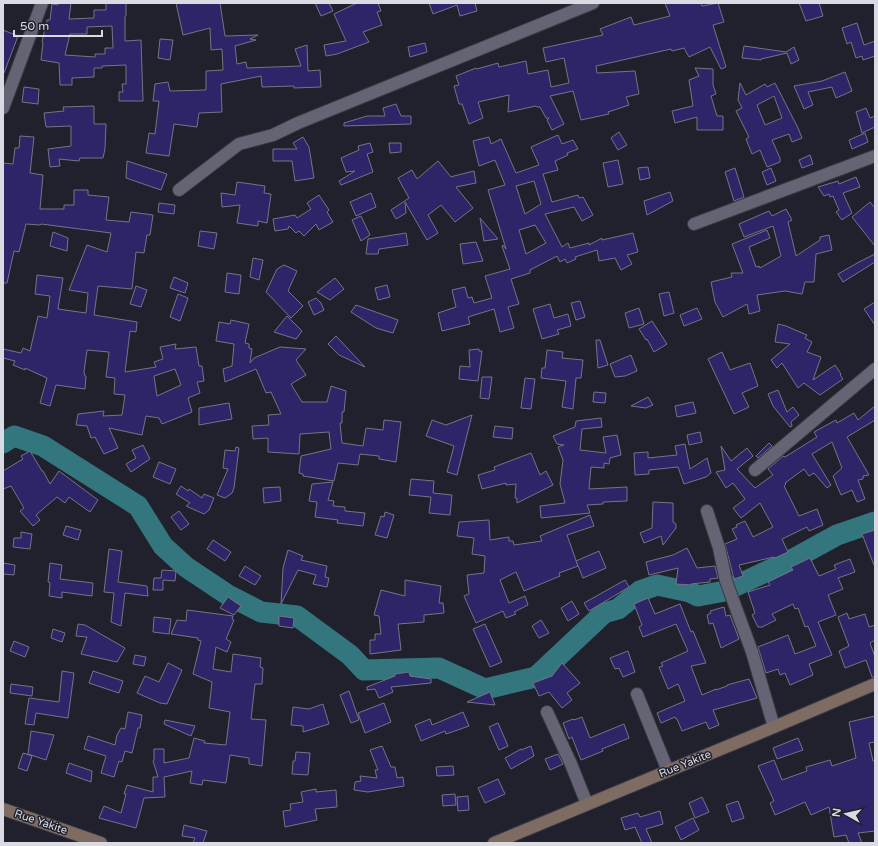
<svg xmlns="http://www.w3.org/2000/svg" width="878" height="846" font-family="'Varela Round',sans-serif">
	<rect width="100%" height="100%" fill="#21212e"/>
	<g fill="none" stroke-linecap="round" stroke-linejoin="round">
		<path stroke="#33767e" stroke-width="21" d="M3,443L14,436L43,446L138,506L163,546L186,567L228,595L261,612L297,616L350,655L364,670L439,668L485,689L536,677L604,613L618,609L640,591L657,585L690,592L698,596L725,591L797,557L837,535L875,522"/>
	</g>
	<g fill="#2e2569" stroke="#747484" fill-rule="evenodd">
		<path d="M58,3H71L69,19L94,18V10H106V3H126V16H125V41L141,40L143,101H119V92H123L122,84H126V65L102,66V68H94V77L72,78V85H60L59,63L41,60L43,43L42,42L47,20H50L52,4L58,5ZM112,26L113,48H105V54H95V57L65,55L70,34H87V27Z"/>
		<path d="M176,3H220L225,36L258,35L250,39L256,40L235,46L237,64L246,62L247,68L301,66L295,49L307,45L308,71L320,70L321,87L294,88V86L262,87L261,76L221,84L222,112L199,113L197,127L174,124L169,156L146,153L149,133L155,134L159,101H153L155,84L168,82L170,91L206,90V71L223,70L222,49L211,50L210,28L183,35Z"/>
		<path d="M315,3H329L333,11L321,16Z"/>
		<path d="M357,3H378L381,11L377,12L382,25L363,32L369,42L337,54L326,56L324,45L346,41L334,14Z"/>
		<path d="M429,3H475L477,11L460,16L457,5L433,14Z"/>
		<path d="M665,3H701L702,6L718,3L724,22L713,25L726,67L721,69L710,47L689,57L684,48L672,51L671,49L596,66L597,73L635,71L639,94L626,97L629,105L608,112L609,114L581,120L573,91L550,96L564,124L552,130L547,120L549,118H546L540,107H537L536,106L508,112L509,95L478,102L483,118L469,124L462,104H459L454,86L459,85L456,76L476,68L477,69L498,63L499,67L526,61L528,74L548,70L551,87L569,83L564,58L546,62L543,48L603,35L600,29L631,17L634,25L670,16Z"/>
		<path d="M799,3H819L823,16L806,21Z"/>
		<path d="M857,23L864,45L875,41V56L863,60L862,56L856,58L851,42L847,44L842,28Z"/>
		<path d="M3,30L18,36L4,73H3Z"/>
		<path d="M160,39L173,40L170,60L158,58Z"/>
		<path d="M425,43L427,52L410,57L408,47Z"/>
		<path d="M744,46L786,52L794,47L799,60L791,64L787,53L761,59V60L742,58Z"/>
		<path d="M695,68L713,69V85L716,94L711,96L717,116H723V130H697V117L675,123L672,111L693,106L689,80L699,76Z"/>
		<path d="M845,72L852,91L836,98L832,87L808,92L813,105L804,109L794,86L822,81Z"/>
		<path d="M740,83L746,95L765,84L767,87L775,83L798,128L802,138L792,142L789,134L772,140L780,158V162L767,167L760,150L752,154L746,139L749,137L736,111L742,108L738,100ZM774,96L782,118L765,125L757,105Z"/>
		<path d="M24,87L39,89L38,104L22,102Z"/>
		<path d="M396,104L401,116H411V124L344,126V123L367,116H385L383,108Z"/>
		<path d="M94,106V124H106L105,149L103,158H80L79,161L59,159L60,166L50,167L48,149L71,146V126L46,127L44,113L64,111L63,107Z"/>
		<path d="M866,108L870,118L875,116V127L862,133L856,112Z"/>
		<path d="M619,132L627,145L618,150L611,138Z"/>
		<path d="M865,133L868,142L852,149L849,140Z"/>
		<path d="M558,135L562,144L573,140L578,149L567,153L568,155L555,161L558,170L543,174L552,202L578,195L579,198L583,197L593,215L582,221L574,207L545,214L562,247L568,243L570,248L589,243V245L602,238V240L633,233L638,252L627,255L632,264L621,270L615,258L599,261L597,250L575,257L576,259L567,263L565,259L560,262L557,256L530,270V273L511,279L519,304L508,307L514,328L500,332L494,309L468,317L470,324L442,331L438,313L456,307L452,290L465,287L468,298L472,297L474,303L492,298L485,276L510,269L502,246L503,245L506,249L488,190L505,185L495,160L479,166L473,141L489,137L491,144L501,139L516,173L539,165L531,147ZM534,181L541,204L525,214L516,186ZM535,225L546,243L526,254L519,230Z"/>
		<path d="M20,136L34,137L30,173L43,175L40,209H64V205H74V190H88V195L109,197L106,220L129,222L131,212L153,215L150,235H147L144,253L136,252L132,289L98,286L94,315L137,322L136,332L130,331L125,372L156,367L154,362L163,359L160,347L176,344L175,349L196,347L199,366H202L204,381L197,382L200,393L188,398L192,412L162,424L159,418L146,416L142,435L109,428L118,448L104,454L95,437L91,438L87,426L76,425L78,414L104,411L103,416L122,415L125,395L114,394L115,378L106,377L109,352L87,350L84,372L85,376H86L85,389L56,385L50,406L40,403L47,378L25,368V370L13,365L15,361L3,358V349L21,353L23,348L30,351L38,316L47,318L50,296L35,294L37,275L63,278L58,309L86,313L88,293L69,290L87,245L107,252L111,233L41,224L40,225L26,224L19,252L14,251L7,283H3V163L13,164L15,148H19ZM175,369L181,385L157,396L154,376Z"/>
		<path d="M303,137L309,147L314,178L295,181L292,161H273V149H297L293,143Z"/>
		<path d="M370,143L373,152L367,154L373,172L341,185L339,181L355,171L346,172L341,158L359,150L358,146Z"/>
		<path d="M389,143H401V152L390,153Z"/>
		<path d="M810,155L813,164L802,168L799,160Z"/>
		<path d="M618,160L623,184L608,187L603,163Z"/>
		<path d="M127,161L167,174L161,190L126,178Z"/>
		<path d="M438,161L451,177L454,176L474,171L476,183L456,187L473,208L455,222L441,205L428,215L438,233L427,240L405,202L406,213L396,219L391,210L409,198L398,178L412,170L417,179Z"/>
		<path d="M648,167L650,178L640,180L638,168Z"/>
		<path d="M735,168L744,197L734,201L725,172Z"/>
		<path d="M771,168L776,181L767,185L762,172Z"/>
		<path d="M856,177L860,187L843,193L852,213L842,220L836,212L839,210L833,196L830,197L829,194L824,196L818,187L838,181L839,184Z"/>
		<path d="M237,182L265,186L264,193L271,194L267,223L258,221V226L237,223L240,205L222,207L221,193L235,195Z"/>
		<path d="M670,192L673,201L647,215L644,201Z"/>
		<path d="M371,193L376,207L356,216L350,202Z"/>
		<path d="M319,195L329,210L327,212L333,222L319,230L316,224L304,236L299,231L296,233L289,226L288,229L275,231L273,219L295,215L297,218L311,209L307,203Z"/>
		<path d="M870,202L875,208V246L852,217Z"/>
		<path d="M159,203L175,205L174,214L158,212Z"/>
		<path d="M786,209L792,220L788,222L796,256L820,240V237L829,235L832,250L816,254L814,282H805L802,294L785,291L757,295L760,311L749,314L747,304L723,317L715,302L711,282L732,277L731,273H743L732,244L767,230L770,238L749,247L756,267L759,266L760,268L781,256L773,226L744,237L739,224L769,211L772,216Z"/>
		<path d="M361,216L370,235L361,241L352,220Z"/>
		<path d="M480,218L498,239L484,241Z"/>
		<path d="M200,231L217,233L214,249L198,246Z"/>
		<path d="M53,232L68,238L67,251L50,246Z"/>
		<path d="M406,233L408,245L379,249L378,254H366L368,239Z"/>
		<path d="M476,242L483,261L463,264L460,244Z"/>
		<path d="M875,254V262L843,282L838,274L859,262Z"/>
		<path d="M253,258L263,260L259,280L250,277Z"/>
		<path d="M284,265L297,271L288,291L303,306L291,318L266,292L277,269Z"/>
		<path d="M227,273L241,275L239,294L225,292Z"/>
		<path d="M174,277L188,283L185,293L170,288Z"/>
		<path d="M335,278L344,289L330,300L317,292Z"/>
		<path d="M387,285L390,297L378,300L375,288Z"/>
		<path d="M136,286L147,290L141,307L130,304Z"/>
		<path d="M669,292L674,313L664,316L659,294Z"/>
		<path d="M178,294L188,298L180,321L170,317Z"/>
		<path d="M316,298L321,303L324,310L314,315L308,302Z"/>
		<path d="M580,301L585,317L576,320L571,303Z"/>
		<path d="M875,302V325L864,309Z"/>
		<path d="M550,304L554,318L568,314L571,326L557,330L559,334L542,339L533,309Z"/>
		<path d="M356,305L398,320L393,333L376,328L351,312Z"/>
		<path d="M639,308L644,324L629,328L625,313Z"/>
		<path d="M697,308L702,319L684,326L680,315Z"/>
		<path d="M287,316L302,331L296,339L274,332Z"/>
		<path d="M231,320L249,324L245,343L249,344V348L252,349L250,363L254,358L280,347L306,349L296,360L306,375L291,384L302,402H327L331,386L346,391L344,412H342V423H340L342,443L363,446L366,428L383,430L384,420L401,422L396,462L379,459V456L360,454L358,465L338,463L334,481L303,476V474L299,473L301,456L331,449L329,432L300,434L299,454L268,452V438L253,439L252,426L269,425L268,415L281,414L271,392L266,393L256,369L225,382L223,369L232,366L234,344L216,341L219,322L230,324Z"/>
		<path d="M652,321L667,344L654,352L647,339L646,340L639,329Z"/>
		<path d="M778,324L786,326L807,335L805,338L812,342L807,352L821,357L813,380L835,365L841,374L840,375L843,379L820,395L804,383L798,388L782,363L777,368L771,360L790,344L775,342Z"/>
		<path d="M336,336L365,367L339,355L328,344Z"/>
		<path d="M596,340H600L608,365L598,368Z"/>
		<path d="M479,349V351H482L478,381L459,379L460,366L470,367L469,350Z"/>
		<path d="M547,350L563,352L562,358L583,360L581,378H576L573,409L562,407L566,381L541,378L542,368H545Z"/>
		<path d="M722,352L730,370L750,363L758,386L742,393L749,407L734,414L708,359Z"/>
		<path d="M631,355L637,371L625,376L615,377L610,364Z"/>
		<path d="M482,377H492L489,399L480,398Z"/>
		<path d="M525,378L535,379L531,409L521,408Z"/>
		<path d="M778,390L787,412L793,407L799,415L791,422L792,426L790,427L773,406L768,394Z"/>
		<path d="M594,392L606,393L605,403L593,402Z"/>
		<path d="M648,397L653,405L646,408L631,406Z"/>
		<path d="M693,402L696,413L677,417L675,406Z"/>
		<path d="M229,403L232,419L199,425V408Z"/>
		<path d="M875,406V420L847,437L869,475L863,476V479L858,480L865,499L857,502L852,490L841,495L833,476L842,468L832,442L812,454L831,485L827,488L814,473L809,476L804,469L785,483L786,484L784,486L799,516L817,509L823,525L809,531L807,527L782,539L788,552L775,558L774,557L739,565L743,576L734,579L725,544L737,539L732,529L737,527L736,525L745,521L753,537L773,527L760,503L741,518L733,508L745,499L733,483L726,488L716,472L725,470L721,446L731,461L747,448L753,456L737,469L755,488L773,475L768,469L783,456L785,457L817,437L814,432L836,420L837,423L854,413L858,420Z"/>
		<path d="M472,415L457,475L447,472L454,446L426,436L432,420L446,425Z"/>
		<path d="M601,418L602,427L582,429L580,450L606,453L603,437L617,435L621,455L610,458L609,464L604,463V468L591,467L589,489L627,487V501L603,502V504L587,505L590,513L541,518L540,506L565,503L560,484L563,460L558,447L564,445L557,444L553,436L575,427L576,421Z"/>
		<path d="M495,426L513,428L512,439L493,437Z"/>
		<path d="M700,432L702,442L689,445L687,435Z"/>
		<path d="M769,443L772,446L758,458L756,456Z"/>
		<path d="M685,444L690,469L707,458L711,473L706,477L684,484L678,467L649,470V474L635,475L634,453L648,452V458L677,455L675,446Z"/>
		<path d="M143,445L150,459L131,472L126,464L136,458L132,450Z"/>
		<path d="M236,447L239,448L234,488L232,493L225,498L217,495L228,469L223,468L225,450L235,451Z"/>
		<path d="M30,451L42,471H43L50,484L59,471L98,500L90,512L69,497L65,503L57,497L36,515L40,520L33,526L20,511L24,508L11,486L3,489V471L23,459L21,456Z"/>
		<path d="M531,453L540,475L546,471L553,485L517,503V498H515L516,484L506,485V483L482,489L478,475L495,470L494,467Z"/>
		<path d="M159,462L176,469L170,484L153,477Z"/>
		<path d="M411,479L434,481L433,493L452,495L450,515L429,513L431,497L409,495Z"/>
		<path d="M333,482L328,500L334,501L333,506L345,507V511L365,513L363,526L337,523L338,520L315,517L317,502L309,501L312,484Z"/>
		<path d="M181,486L188,491L189,489L202,498L204,494L214,498L209,510L204,514L186,506L190,503L176,494Z"/>
		<path d="M280,487L281,501L264,503L263,488Z"/>
		<path d="M653,502L673,503V522L676,524V528L663,545L661,536L644,543L640,533L652,528Z"/>
		<path d="M179,511L189,524L181,530L171,517Z"/>
		<path d="M385,512L394,515L387,538L375,535L381,516L384,517Z"/>
		<path d="M590,515L594,526L567,535L578,566L559,573L560,576L524,591L516,572L500,580L509,603L525,596L528,605L514,612L516,614L506,618L503,611L476,623L464,596L469,594L467,575L484,573L485,556L472,554L474,538L457,536L459,522L489,520L490,540L509,537V541H513L514,545L542,541L540,536Z"/>
		<path d="M66,526L81,530L78,540L63,535Z"/>
		<path d="M875,530V565H874L862,534Z"/>
		<path d="M21,532L32,534L30,549L13,547L14,538H21Z"/>
		<path d="M213,540L231,552L225,561L207,549Z"/>
		<path d="M687,548L697,568L715,566L718,578L710,579V582L691,584V585L676,584L678,568L649,575L646,562L673,555Z"/>
		<path d="M109,549L122,551L118,582L147,586L148,596L125,593L121,626L111,622L114,593L104,592Z"/>
		<path d="M288,550L303,556L301,560L327,566L325,577L329,578L327,587L313,584L316,575L298,570L281,604L283,568Z"/>
		<path d="M599,551L606,568L583,578L576,561Z"/>
		<path d="M810,558L819,576L836,569L834,565L850,559L855,572L838,578L843,589L828,595L836,615L818,622L832,655L809,664L813,675L790,685L785,673L780,675L778,669L766,673L758,647L788,635L795,654L816,646L808,626L805,627L798,608L795,609L793,604L772,614L776,620L762,627H758L752,615L755,613L748,592L770,585L768,582L793,570L791,567Z"/>
		<path d="M3,563L15,565L14,575L3,574Z"/>
		<path d="M50,563L62,565L60,579L93,583L92,596L62,592V598L49,596L50,583L48,582Z"/>
		<path d="M245,566L261,576L255,585L239,576Z"/>
		<path d="M162,570L176,571L175,581L163,580V590H153L154,578H161Z"/>
		<path d="M405,580L441,586L439,603H443L444,613L424,615V622L398,624L401,650L370,654V640H375V634H381L379,616L374,615L381,590L405,596Z"/>
		<path d="M625,580L629,587L589,611L584,603Z"/>
		<path d="M228,597L241,606L234,615L220,608Z"/>
		<path d="M648,598L655,614L680,604L691,632L693,631L706,663L691,666L702,695L716,689V690L727,686V685L749,679L757,698L713,710L719,725L709,729L706,722L682,731L677,719H676L675,717L661,723L657,713L685,701L678,684L668,689L659,667L663,666L661,663L688,651L676,624L643,637L639,627L642,625L634,604Z"/>
		<path d="M572,601L579,614L568,621L561,608Z"/>
		<path d="M724,607L726,616L730,615L739,639L721,648L713,623L709,624L707,615L711,613L710,611Z"/>
		<path d="M187,610L233,616L232,619L234,620L226,639L231,642L227,652L216,647L213,669L231,672L233,654L261,658L260,667L263,668L262,684H255L251,719L266,720L262,766L249,764V758L230,755L226,783L203,780L202,785L190,783L192,771L164,777L165,797L144,798L136,828L99,818L104,806L121,813L126,794H124L127,785L153,792V777H158L153,761L154,760V749H164V763L189,758L194,738L205,741L204,743L226,745L230,712L209,708L212,682L193,674L201,641L198,640V638L171,634L177,620L186,621Z"/>
		<path d="M847,613L849,619L865,614L869,627L875,625V640L870,643L875,657V677H872L866,660L845,668L839,651L849,646L838,617Z"/>
		<path d="M279,616L294,618L293,628L279,626Z"/>
		<path d="M154,617L171,619L169,634L153,632Z"/>
		<path d="M541,620L549,633L539,638L532,626Z"/>
		<path d="M78,624L85,625L125,648L117,662L81,654L87,637L76,636Z"/>
		<path d="M485,624L502,662L490,667L473,629Z"/>
		<path d="M53,629L65,633L62,642L51,638Z"/>
		<path d="M14,641L29,647L25,657L10,651Z"/>
		<path d="M628,651L635,672L623,677L619,668L615,669L610,658Z"/>
		<path d="M135,655L146,657L144,666L133,664Z"/>
		<path d="M168,663L182,670L167,704L160,703L137,693L145,676L159,682Z"/>
		<path d="M562,663L580,683L567,693L572,700L562,708L549,692L539,696L533,683L552,676Z"/>
		<path d="M62,671L74,673L68,718L36,713L34,725L25,724L29,698L59,702Z"/>
		<path d="M93,671L123,681L119,693L89,683Z"/>
		<path d="M409,672L410,676L431,679V683L391,687L393,692L379,698L375,689L367,690V687L395,676V674Z"/>
		<path d="M11,684L33,687L32,696L10,693Z"/>
		<path d="M349,691L359,720L351,723L340,695Z"/>
		<path d="M490,692L495,705L467,702Z"/>
		<path d="M384,703L391,722L365,733L358,713Z"/>
		<path d="M323,704L329,724L303,732V726L291,725L293,707L309,709Z"/>
		<path d="M128,712L142,715L140,728H138L132,753L125,751L122,762L119,761L114,777L101,773L106,756L84,749L88,736L115,745L117,735L121,728L125,729Z"/>
		<path d="M463,712L469,726L446,734L445,731L421,741L415,725L430,719L432,725Z"/>
		<path d="M875,716V742L869,743L873,761H875V831L858,833L862,843H849L846,835L834,837L829,807L811,815L805,802L775,815L770,803L774,801L758,766L774,760L782,780L807,771L806,767L830,760L832,766L856,758L849,722Z"/>
		<path d="M582,717L590,738L624,724L629,738L602,749L603,751L581,760L572,737L569,739L563,723L573,719L574,720Z"/>
		<path d="M165,720L195,726L191,736L164,724Z"/>
		<path d="M498,723L508,746L499,750L489,727Z"/>
		<path d="M31,731L54,735L46,760L28,754Z"/>
		<path d="M798,738L803,750L777,759L773,748Z"/>
		<path d="M382,746L391,767H395L397,778L403,777L404,786L368,792L354,790L355,782L361,781L360,776L377,778L375,770H378L370,750Z"/>
		<path d="M531,746L534,756L511,769L505,758L521,749V750Z"/>
		<path d="M296,752L310,753L308,775L292,774L293,761H295Z"/>
		<path d="M23,753L32,756L27,771L18,768Z"/>
		<path d="M558,754L563,764L550,770L545,759Z"/>
		<path d="M69,763L92,771L91,782L66,773Z"/>
		<path d="M453,766L454,775L437,776L436,767Z"/>
		<path d="M498,779L505,794L485,803L478,788Z"/>
		<path d="M316,789V792L336,790L337,807L315,809L317,820L285,827L283,811L291,810L290,804L303,802L301,792Z"/>
		<path d="M455,794L456,805L443,806L442,795Z"/>
		<path d="M468,796L469,810L458,811L457,797Z"/>
		<path d="M702,797L709,812L695,818L689,803Z"/>
		<path d="M738,801L744,818L732,822L726,805Z"/>
		<path d="M660,811L663,824L646,829L652,843H642L635,827L625,830L621,818L638,813L640,817Z"/>
		<path d="M693,818L699,830L681,840L675,827Z"/>
		<path d="M184,825L207,831L203,843H193L195,838L182,836Z"/>
	</g>
	<g fill="none" stroke-linecap="round" stroke-linejoin="round">
		<g stroke="#3c3c47" stroke-width="14">
			<g id="minor">
				<path d="M3,108L42,3"/>
				<path d="M179,190L239,144L273,135L298,123L593,3"/>
				<path d="M694,224L875,156"/>
				<path d="M755,470L875,369"/>
				<path d="M707,511L719,548L726,581L752,652L774,727"/>
				<path d="M637,694L668,771"/>
				<path d="M547,712L571,764L587,804"/>
			</g>
		</g>
		<g stroke="#3c3c47" stroke-width="14">
			<g id="secondary">
				<path d="M3,809L101,843"/>
				<path d="M494,843L774,727L875,684"/>
			</g>
		</g>
		<use href="#minor" stroke="#646474" stroke-width="12"/>
		<use href="#secondary" stroke="#7e6c62" stroke-width="12"/>
	</g>
	<g text-anchor="middle" dominant-baseline="central" stroke-width="3" stroke-linejoin="round" paint-order="stroke">
		<g font-size="11" fill="#dadae3" stroke="#21212e">
			<text transform="translate(685 764) rotate(-22)">Rue Yakite</text>
			<text transform="translate(41 822) rotate(19)">Rue Yakite</text>
		</g>
	</g>
	<rect width="878" height="846" fill="none" stroke="#dadae3" stroke-width="8"/>
	<g transform="translate(846 814) rotate(278)" stroke="#21212e" stroke-width="3" paint-order="stroke">
	<path d="M0-3L7 15L0 10L-7 15Z" fill="#dadae3"/>
	<text y="-6" font-size="11" font-weight="bold" text-anchor="middle" fill="#dadae3">N</text>
	</g>
	<path d="M14 30v6h88v-6" fill="none" stroke="#dadae3" stroke-width="2"/>
	<text x="20" y="30" font-size="12" fill="#dadae3" stroke="#21212e" stroke-width="3" paint-order="stroke">50 m</text>
</svg>
